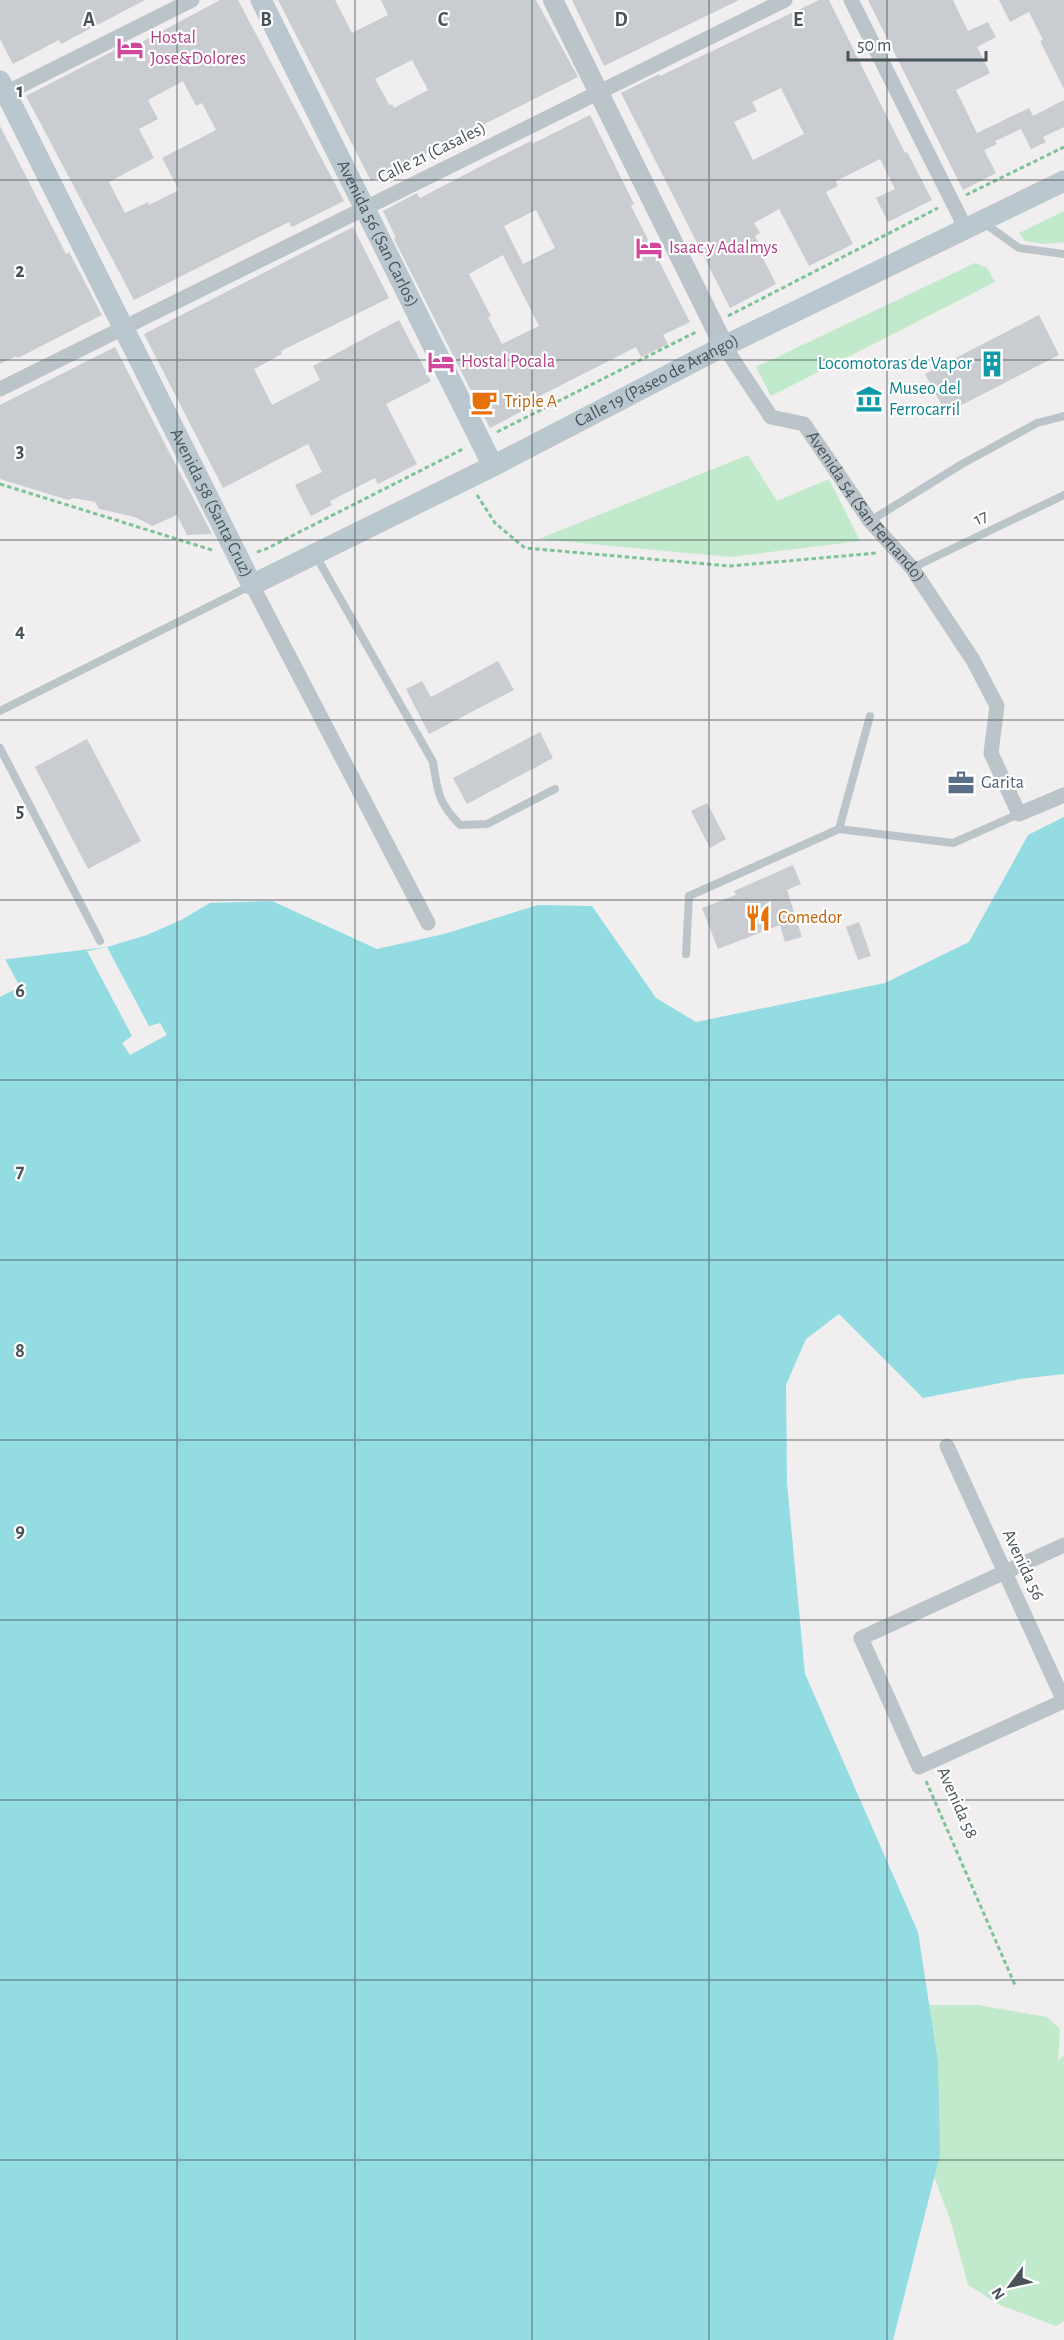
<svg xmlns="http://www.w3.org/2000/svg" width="1064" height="2340" font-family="'Alegreya Sans',sans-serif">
	<rect width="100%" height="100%" fill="#f0eeee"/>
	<g fill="#c0eacb">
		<path d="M1064,211V242L1044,244L1025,241L1019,233Z"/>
		<path d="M975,263L987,268L995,282L771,396L756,367Z"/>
		<path d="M748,455L777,501L829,479L860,541L730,557L539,539Z"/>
		<path d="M929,2005H977L1047,2017L1060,2029L1058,2061L1064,2055V2321L1056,2326L1000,2305L968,2285L951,2222L934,2176L940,2154Z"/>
	</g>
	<path fill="#92dce2" d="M1064,817V1374L1020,1379L923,1398L839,1314L806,1339L786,1385L787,1483L805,1674L918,1932L938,2062L940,2155L893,2340H0V960L107,947L147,935L181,920L210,903L272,901L377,949L444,934L538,905L592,906L656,998L696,1022L885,983L969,942L1028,835Z"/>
	<g fill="#f0eeee">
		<path d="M107,947L149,1026L160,1023L167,1035L130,1055L122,1043L132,1036L87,951Z"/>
		<path d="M5,959L20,987L0,997V960Z"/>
	</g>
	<g fill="#c9ccd0" fill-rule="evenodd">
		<path d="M0,0H145L61,44L59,40L13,64L0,39Z"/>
		<path d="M220,0H238L344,201L292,227L289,222L134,300L26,96L121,47L123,52ZM183,81L196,106L202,103L216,130L162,158L179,190L149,205L148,202L125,213L109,182L154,158L139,129L158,119L148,100Z"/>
		<path d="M278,0H335L352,33L388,15L381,0H536L578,77L371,181ZM412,60L428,90L394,108L392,104L390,106L375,79Z"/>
		<path d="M572,0H739L604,66Z"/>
		<path d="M819,0H829L905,153L907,152L932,200L888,222L876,198L895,189L880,159L836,181L838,186L826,192L853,244L809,266L779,209L754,223L760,233L755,236L764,252L761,254L776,284L730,308L621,93L659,74L660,76ZM781,88L804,134L753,160L734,122L757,111L752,102Z"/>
		<path d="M868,0H953L968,31L988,22L996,37L977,47L990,73L956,90L977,133L1029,108L1033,116L1064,100V127L1043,137L1046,142L1031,149L1021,129L995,141L997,144L984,150L996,173L963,190Z"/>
		<path d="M999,0H1064V89L1040,41L1043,40L1029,12L1010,22Z"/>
		<path d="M590,115L634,204L631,206L690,322L663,335L668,344L641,357L636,347L528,402L530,407L490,428L394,239L396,238L383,211L417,193L420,198L493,160L531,141L532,144ZM536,210L555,248L523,264L504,226ZM503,255L539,326L502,344L488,317L491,316L469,274Z"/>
		<path d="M0,126L66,254L69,252L102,315L18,358L16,356L0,364Z"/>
		<path d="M353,227L389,298L281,351L282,354L254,369L272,405L320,380L313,366L399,320L431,381L386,404L417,464L378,484L375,478L330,501L332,505L311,516L295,485L322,472L308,444L223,488L144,334Z"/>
		<path d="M1039,315L1059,355L946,413L925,374Z"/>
		<path d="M115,347L168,450L212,534L187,535L177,515L152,526L135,517L99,509L95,502L74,498L68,500L0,479V405Z"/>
		<path d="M498,661L514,690L429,734L406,689L422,681L431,697Z"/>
		<path d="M540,732L553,758L467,804L453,778Z"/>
		<path d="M87,739L141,841L88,869L35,767Z"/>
		<path d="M707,803L726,839L710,848L691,811Z"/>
		<path d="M793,865L801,884L787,890L802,937L785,942L780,925L718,949L702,908L736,895L734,891Z"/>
		<path d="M859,922L871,956L858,960L846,927Z"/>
	</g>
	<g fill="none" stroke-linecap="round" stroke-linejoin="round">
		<g stroke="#7cc497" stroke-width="3" stroke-dasharray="4.5 3" stroke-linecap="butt">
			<path d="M966,195L1064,147"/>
			<path d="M728,316L938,208"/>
			<path d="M497,432L698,331"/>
			<path d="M0,484L212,550"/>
			<path d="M477,495L495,523L525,548L730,566L877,553"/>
			<path d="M257,552L266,549L465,448"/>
			<path d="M926,1781L1015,1985"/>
		</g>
		<g stroke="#bbc4c9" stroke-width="8">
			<path d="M984,223L1019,248L1064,254"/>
			<path d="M870,521L962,464L1037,423L1064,416"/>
			<path d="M316,556L433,762C438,793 438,802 460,825L487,824L555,789"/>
			<path d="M912,568L1064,495"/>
			<path d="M0,711L250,586"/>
			<path d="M0,748L100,941"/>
			<path d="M839,829L870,716"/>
			<path d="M686,954L689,896L839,829L953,843L1019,814"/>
		</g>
		<g stroke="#bbc4c9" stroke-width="15">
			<path d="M851,0L966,229"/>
			<path d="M0,96L192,0"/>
			<path id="s1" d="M724,346L771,417L804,424L870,521L912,568L973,660L997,706L991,753L1019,814L1064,795"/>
			<path d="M0,389L785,0"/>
			<path d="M252,585L428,923"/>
			<path d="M947,1446L1064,1701"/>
			<path d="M1064,1545L861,1638L919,1767L1064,1701"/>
		</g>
		<path stroke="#bbc4c9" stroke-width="20" d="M553,0L724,346"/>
		<g stroke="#bbc7ce" stroke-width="21">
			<path id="s2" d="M261,0L493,466"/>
			<path id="s3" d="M0,81L252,585L493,466L724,346L1064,181"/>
		</g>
	</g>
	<path fill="none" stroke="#485359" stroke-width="1.5" stroke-opacity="0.55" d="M177,0V2340M355,0V2340M532,0V2340M709,0V2340M887,0V2340M0,180H1064M0,360H1064M0,540H1064M0,720H1064M0,900H1064M0,1080H1064M0,1260H1064M0,1440H1064M0,1620H1064M0,1800H1064M0,1980H1064M0,2160H1064"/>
	<defs>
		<g id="hotel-bare" transform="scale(2.07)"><path d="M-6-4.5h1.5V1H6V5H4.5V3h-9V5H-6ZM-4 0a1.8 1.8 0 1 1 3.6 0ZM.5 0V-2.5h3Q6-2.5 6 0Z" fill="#d1479c" stroke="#fff" stroke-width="2.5" paint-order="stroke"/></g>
		<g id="building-bare" transform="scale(2.07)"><path d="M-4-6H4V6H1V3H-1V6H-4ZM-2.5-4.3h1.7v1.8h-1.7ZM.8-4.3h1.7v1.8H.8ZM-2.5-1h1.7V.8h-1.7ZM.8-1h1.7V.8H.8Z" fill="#0f9aa8" stroke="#fff" stroke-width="2.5" paint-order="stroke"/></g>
		<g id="museum-bare" transform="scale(2.07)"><path d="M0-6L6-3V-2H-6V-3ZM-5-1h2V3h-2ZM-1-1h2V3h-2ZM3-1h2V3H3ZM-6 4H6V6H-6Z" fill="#0f9aa8" stroke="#fff" stroke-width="2.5" paint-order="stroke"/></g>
		<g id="cafe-bare" transform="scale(2.07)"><path d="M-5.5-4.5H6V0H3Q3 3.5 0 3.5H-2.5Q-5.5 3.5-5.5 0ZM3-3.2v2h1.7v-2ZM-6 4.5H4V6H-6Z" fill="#e8710a" stroke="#fff" stroke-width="2.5" paint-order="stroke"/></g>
		<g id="office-bare" transform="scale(2.07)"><path d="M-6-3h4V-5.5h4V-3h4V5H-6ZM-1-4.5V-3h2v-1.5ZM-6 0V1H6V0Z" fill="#5c6f8a" stroke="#fff" stroke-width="2.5" paint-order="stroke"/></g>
		<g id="restaurant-bare" transform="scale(2.07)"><path d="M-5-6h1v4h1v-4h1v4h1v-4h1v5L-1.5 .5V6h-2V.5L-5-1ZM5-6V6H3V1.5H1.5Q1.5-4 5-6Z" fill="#e8710a" stroke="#fff" stroke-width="2.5" paint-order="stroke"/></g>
	</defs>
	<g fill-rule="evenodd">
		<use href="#hotel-bare" x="130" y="48"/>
		<use href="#hotel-bare" x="649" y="248"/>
		<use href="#hotel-bare" x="441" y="362"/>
		<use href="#building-bare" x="992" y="364"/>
		<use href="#museum-bare" x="869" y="399"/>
		<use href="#cafe-bare" x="484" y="402"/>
		<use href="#office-bare" x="961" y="783"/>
		<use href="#restaurant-bare" x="758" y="918"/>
	</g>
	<g text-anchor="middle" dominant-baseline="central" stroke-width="4.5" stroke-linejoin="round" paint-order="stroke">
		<g font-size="18" fill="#b23c85" stroke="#fff" text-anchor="start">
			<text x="150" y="38">Hostal<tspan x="150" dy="21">Jose&amp;Dolores</tspan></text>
			<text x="669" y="248">Isaac y Adalmys</text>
			<text x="461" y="362">Hostal Pocala</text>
		</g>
		<g font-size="18" fill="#485359" stroke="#fff">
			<text transform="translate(432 153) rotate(-26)">Calle 21 (Casales)</text>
			<text stroke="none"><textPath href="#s2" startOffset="261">Avenida 56 (San Carlos)</textPath></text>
			<text stroke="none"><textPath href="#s3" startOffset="1017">Calle 19 (Paseo de Arango)</textPath></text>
			<text stroke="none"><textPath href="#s3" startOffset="472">Avenida 58 (Santa Cruz)</textPath></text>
			<text stroke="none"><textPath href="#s1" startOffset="222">Avenida 54 (San Fernando)</textPath></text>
			<text transform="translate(981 518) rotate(-26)">17</text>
			<text transform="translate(1023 1565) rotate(65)">Avenida 56</text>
			<text transform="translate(957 1803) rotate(66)">Avenida 58</text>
		</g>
		<g font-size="18" fill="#0d838f" stroke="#fff" text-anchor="end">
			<text x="972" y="364">Locomotoras de Vapor</text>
			<text x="889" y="389" text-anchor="start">Museo del<tspan x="889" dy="21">Ferrocarril</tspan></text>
		</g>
		<g font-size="18" fill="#c56008" stroke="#fff" text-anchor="start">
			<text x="504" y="402">Triple A</text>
			<text x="778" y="918">Comedor</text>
		</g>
		<g font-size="18" fill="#4e5e75" stroke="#fff" text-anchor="start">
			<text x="981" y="783">Garita</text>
		</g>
	</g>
	<g font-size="20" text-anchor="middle" font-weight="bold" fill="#485359" stroke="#fff" stroke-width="4.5" stroke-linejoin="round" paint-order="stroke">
		<text x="89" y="26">A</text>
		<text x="266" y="26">B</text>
		<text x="443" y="26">C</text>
		<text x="621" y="26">D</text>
		<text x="798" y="26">E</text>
		<text x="20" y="97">1</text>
		<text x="20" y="277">2</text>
		<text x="20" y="457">3</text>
		<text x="20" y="637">4</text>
		<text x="20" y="817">5</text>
		<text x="20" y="997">6</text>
		<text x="20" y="1177">7</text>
		<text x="20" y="1357">8</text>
		<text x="20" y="1537">9</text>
	</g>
	<g transform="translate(1010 2286) rotate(237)" stroke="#ffffff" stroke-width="4.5" paint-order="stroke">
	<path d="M0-4.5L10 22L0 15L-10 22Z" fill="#485359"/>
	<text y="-9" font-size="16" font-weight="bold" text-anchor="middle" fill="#485359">N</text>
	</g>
	<path d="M848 51v9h138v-9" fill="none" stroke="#485359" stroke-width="3"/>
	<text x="857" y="51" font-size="18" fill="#485359" stroke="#ffffff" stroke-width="4.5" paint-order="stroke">50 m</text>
</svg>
